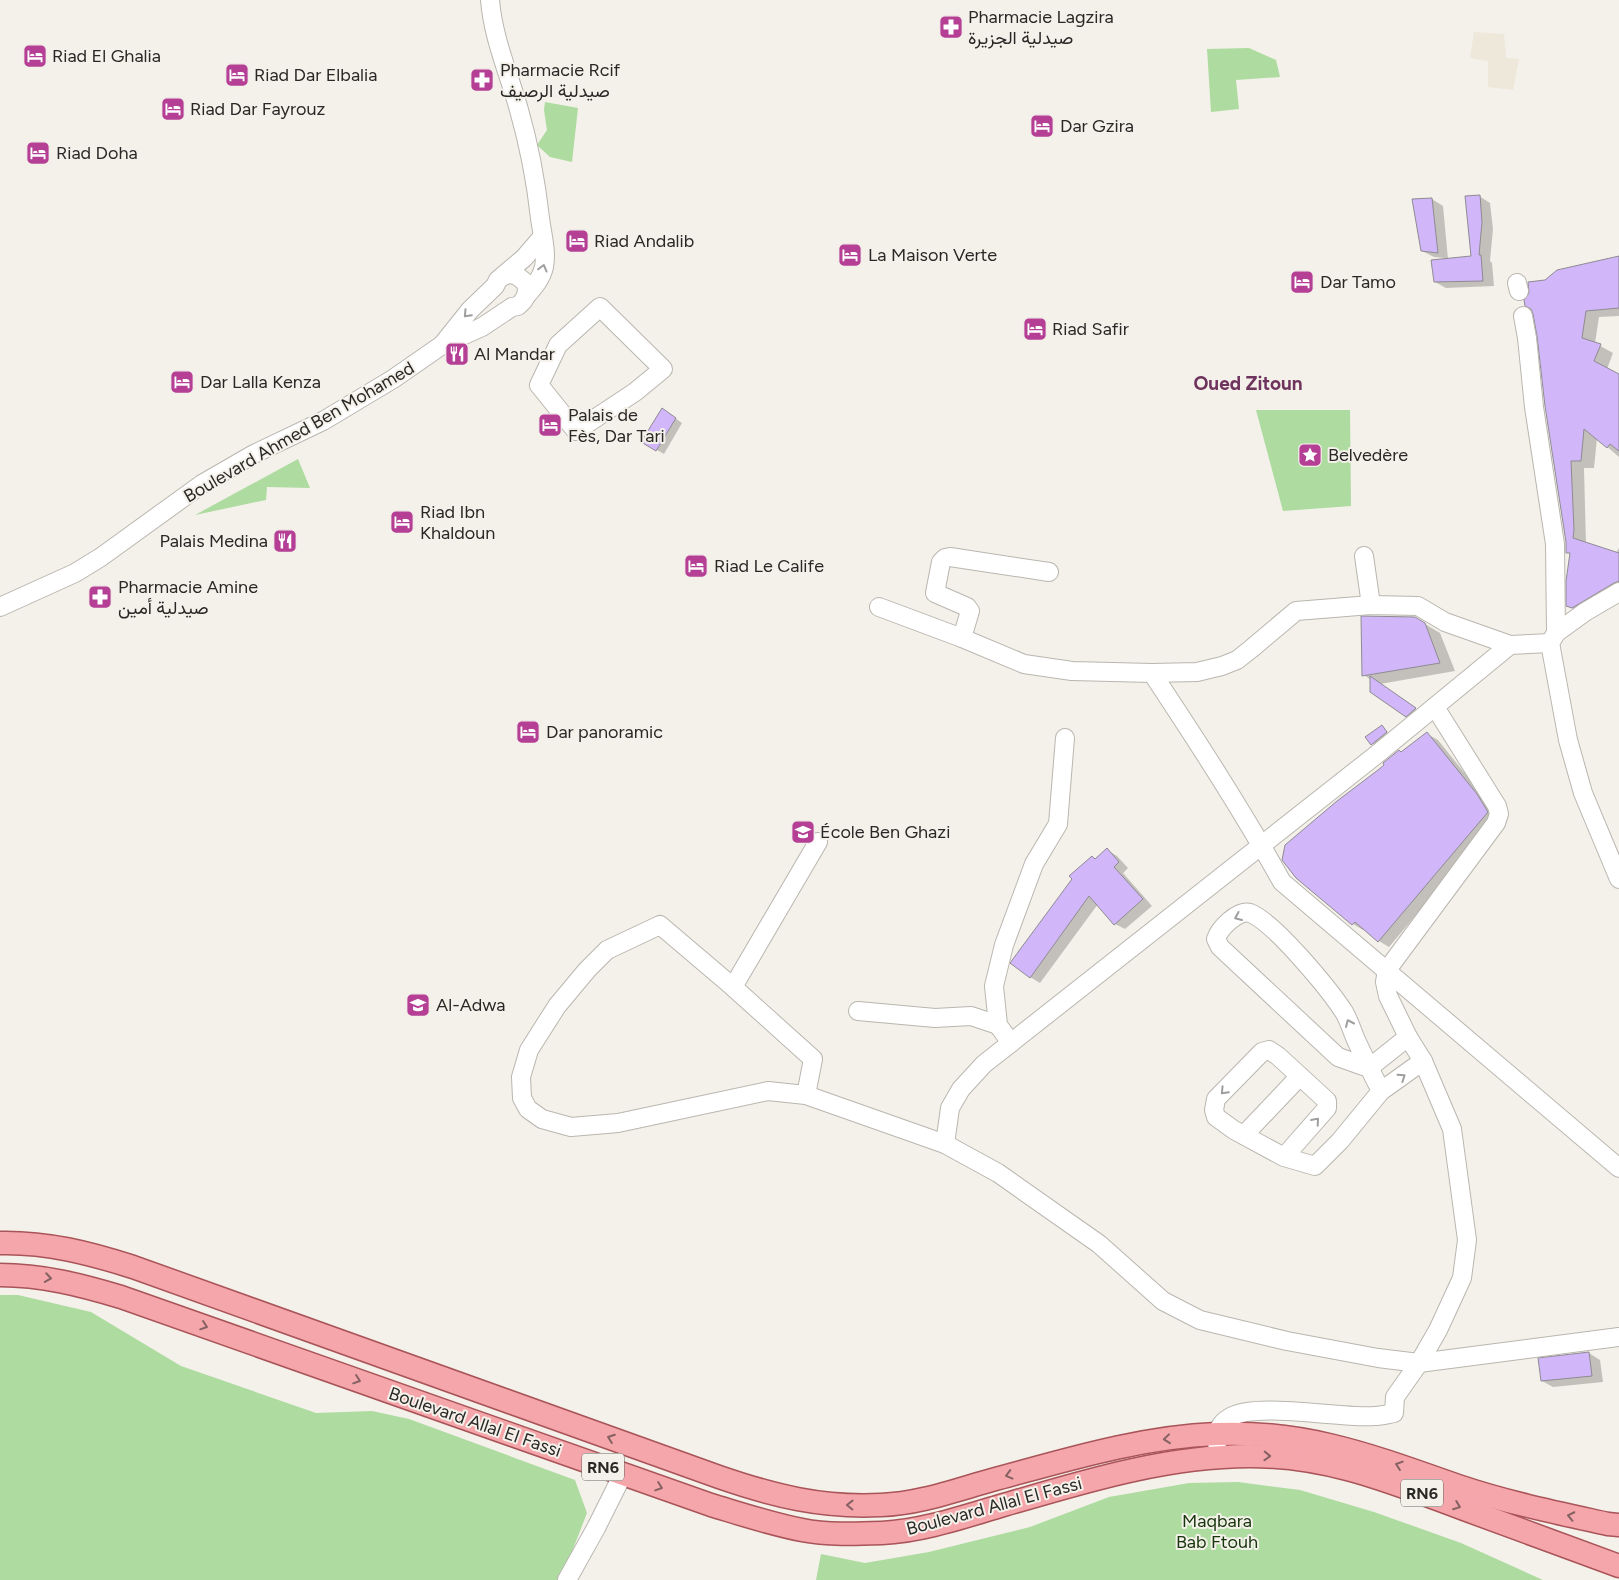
<svg xmlns="http://www.w3.org/2000/svg" width="1619" height="1580" font-family="Figtree,Vazirmatn,sans-serif">
	<rect width="100%" height="100%" fill="#f4f1ea"/>
	<path fill="#ede8d9" d="M1474,32L1504,34L1506,58L1519,59L1513,90L1488,87V61L1470,58Z"/>
	<g fill="#addba0">
		<path d="M1249,48L1276,60L1280,77L1236,80L1239,109L1211,112L1207,49Z"/>
		<path d="M545,102L578,108L572,162L550,157L537,145L547,130L544,110Z"/>
		<path d="M1256,410H1350L1351,506L1283,511Z"/>
		<path d="M298,459L310,488L267,487L266,500L195,515Z"/>
		<path d="M0,1295H18L91,1312L181,1366L316,1413L372,1411L409,1419L575,1480L587,1513L561,1580H0Z"/>
		<path d="M1238,1482L1300,1490L1374,1512L1461,1543L1543,1580H816L821,1554L865,1563L929,1552L1030,1527L1109,1497L1189,1483Z"/>
	</g>
	<g fill="#0003">
		<path d="M1479,196L1490,203L1493,229L1490,261L1492,263L1494,286L1446,288L1435,282L1445,258L1434,257L1422,251L1432,199L1443,206L1448,259L1473,257Z"/>
		<path d="M1619,257V316L1599,317L1595,343L1613,353L1607,369L1619,375V457L1597,438L1594,468H1584L1586,544L1616,553L1619,548V595L1581,613L1568,606L1571,554L1567,552L1546,281Z"/>
		<path d="M669,414L682,423L664,454L643,442Z"/>
		<path d="M1415,618L1440,633L1455,671L1380,684L1422,713L1414,720L1406,716L1371,680L1364,675Z"/>
		<path d="M1382,727L1389,734L1375,746L1367,737Z"/>
		<path d="M1427,734L1438,740L1487,801L1497,818L1389,947L1379,941L1364,928L1363,930L1353,924L1402,753Z"/>
		<path d="M1107,850L1117,856L1128,868L1123,873L1152,906L1125,929L1115,924L1098,904L1040,983L1030,977L1096,860Z"/>
		<path d="M1589,1353L1600,1360L1603,1382L1553,1387L1542,1381Z"/>
	</g>
	<g fill="#d1b6f9" stroke="#8e8b92">
		<path d="M1480,195L1482,222L1479,255H1481L1483,281L1434,282L1431,260L1471,256L1465,196Z"/>
		<path d="M1432,198L1438,253L1421,251L1412,199Z"/>
		<path d="M1619,256V308L1586,311L1582,338L1601,344L1594,361L1619,374V451L1610,444L1607,448L1584,429L1581,461H1571L1574,530L1573,538L1619,553V581L1614,583L1572,608L1566,606V581L1570,553H1566V542L1545,406L1537,336L1533,314L1531,309L1525,306L1524,300L1529,293L1528,282L1545,280L1557,270Z"/>
		<path d="M662,408L676,418L656,451L641,442Z"/>
		<path d="M1361,616L1415,617L1425,623L1440,663L1362,676Z"/>
		<path d="M1370,676L1416,708L1406,717L1370,692Z"/>
		<path d="M1382,725L1387,732L1371,745L1365,737Z"/>
		<path d="M1427,732L1477,794L1488,812L1378,942L1355,922L1352,925L1296,878L1282,860L1285,845L1337,801L1378,770L1384,765L1383,763L1399,750L1401,752Z"/>
		<path d="M1107,848L1119,862L1114,867L1143,899L1114,925L1089,896L1030,978L1010,963L1072,879L1069,876L1092,856L1095,859Z"/>
		<path d="M1589,1352L1592,1376L1541,1381L1538,1358Z"/>
	</g>
	<g fill="none" stroke-linecap="round" stroke-linejoin="round">
		<g stroke="#b9b6af" stroke-width="20">
			<g id="minor">
				<path d="M490,0C493,38 509,74 519,110C529,145 536,182 540,218C542,234 547,251 544,267C541,279 534,287 526,296"/>
				<path d="M1517,283L1519,291"/>
				<path d="M600,307L663,369L635,392L576,431L539,385L558,345Z"/>
				<path d="M1523,316L1527,338L1534,407L1555,544L1556,633L1550,643"/>
				<path d="M442,345L470,310L495,286L498,280L524,258L542,237"/>
				<path d="M1364,556L1371,605"/>
				<path d="M0,607L75,573L101,557L202,484L254,454L323,421L393,379L442,345L482,327L512,307L518,306L523,301L526,296L527,289L526,283L516,275L509,274L503,276"/>
				<path d="M879,607L962,638L1024,664L1072,671L1152,673L1197,672L1222,666L1237,660L1251,649L1296,611L1371,605L1418,606L1445,622L1510,645"/>
				<path d="M1556,633L1585,612L1619,592"/>
				<path d="M962,638L970,611L967,607L935,593L941,562L945,558L950,557L1049,572"/>
				<path d="M1550,643L1568,740L1583,793L1619,879"/>
				<path d="M1152,673C1197,741 1242,810 1282,882L1619,1168"/>
				<path d="M733,987L660,925L607,950L587,970L557,1006L529,1050L521,1077L522,1098L528,1109L542,1119L571,1127L618,1123L768,1091L806,1095L945,1144L998,1173L1099,1244L1163,1301L1200,1320L1287,1341L1378,1358L1419,1363L1619,1337"/>
				<path d="M858,1011L935,1018L971,1016L998,1025"/>
				<path d="M1011,1043L998,1025L994,986L1004,945L1034,864L1058,824L1065,738"/>
				<path d="M1369,1068L1338,1057L1220,947L1216,939C1219,929 1238,909 1250,913C1274,922 1329,989 1344,1012C1349,1020 1352,1031 1356,1040C1364,1057 1372,1074 1381,1091"/>
				<path d="M1369,1068L1408,1037"/>
				<path d="M806,1095L813,1059L733,987L818,842"/>
				<path d="M1244,1135L1300,1076"/>
				<path d="M945,1144L950,1108L961,1089L984,1064L1376,755L1510,645L1550,643"/>
				<path d="M1284,1157L1327,1108V1101L1278,1056L1269,1050L1262,1052L1216,1099L1214,1110L1216,1117L1234,1130L1284,1157L1315,1166L1340,1141L1381,1091L1423,1061"/>
				<path d="M1217,1444C1216,1433 1219,1424 1229,1418C1255,1401 1341,1419 1375,1416C1381,1416 1388,1414 1394,1413L1395,1397L1419,1363L1438,1330L1462,1278L1467,1240L1452,1129L1423,1061L1408,1037L1388,996L1385,982L1387,970L1496,823L1499,814L1497,806L1435,707"/>
				<path d="M567,1580L596,1528L623,1474"/>
			</g>
		</g>
		<g stroke="#a95458" stroke-width="25">
			<g id="major">
				<path d="M0,1243C47,1242 89,1253 133,1267L719,1477C774,1496 822,1508 881,1505C918,1504 956,1490 992,1480C1066,1460 1140,1437 1216,1434C1308,1430 1377,1458 1461,1487C1509,1503 1558,1513 1608,1524L1619,1525"/>
				<path d="M0,1275C42,1275 81,1285 121,1297L711,1505C741,1514 771,1524 802,1530C827,1535 856,1534 882,1533C921,1531 960,1518 997,1507C1079,1483 1164,1456 1250,1456C1330,1456 1391,1482 1464,1509C1516,1528 1567,1547 1619,1566"/>
			</g>
		</g>
		<use href="#minor" stroke="#fff" stroke-width="18"/>
		<use href="#major" stroke="#f5a6ab" stroke-width="22"/>
	</g>
	<defs><path id="oneway-chevron" d="M-2-3.5L2.5 0L-2 3.5" fill="none" stroke-width="1.6" stroke-linecap="round" stroke-linejoin="round" transform="scale(1.25)"/></defs>
	<g stroke="#9f9e9d">
		<use href="#oneway-chevron" transform="translate(543 268) rotate(-75)"/>
		<use href="#oneway-chevron" transform="translate(467 314) rotate(133)"/>
		<use href="#oneway-chevron" transform="translate(1238 917) rotate(156)"/>
		<use href="#oneway-chevron" transform="translate(1349 1023) rotate(-114)"/>
		<use href="#oneway-chevron" transform="translate(1402 1077) rotate(-34)"/>
		<use href="#oneway-chevron" transform="translate(1224 1091) rotate(134)"/>
		<use href="#oneway-chevron" transform="translate(1316 1121) rotate(-49)"/>
	</g>
	<g stroke="#856162">
		<use href="#oneway-chevron" transform="translate(48 1278) rotate(9)"/>
		<use href="#oneway-chevron" transform="translate(204 1326) rotate(19)"/>
		<use href="#oneway-chevron" transform="translate(357 1380) rotate(19)"/>
		<use href="#oneway-chevron" transform="translate(611 1438) rotate(-160)"/>
		<use href="#oneway-chevron" transform="translate(1167 1439) rotate(174)"/>
		<use href="#oneway-chevron" transform="translate(1267 1456) rotate(2)"/>
		<use href="#oneway-chevron" transform="translate(1399 1465) rotate(-161)"/>
		<use href="#oneway-chevron" transform="translate(1009 1475) rotate(165)"/>
		<use href="#oneway-chevron" transform="translate(659 1487) rotate(19)"/>
		<use href="#oneway-chevron" transform="translate(850 1505) rotate(-179)"/>
		<use href="#oneway-chevron" transform="translate(1457 1506) rotate(21)"/>
		<use href="#oneway-chevron" transform="translate(1571 1516) rotate(-168)"/>
	</g>
	<defs>
		<g id="pharmacy-square" transform="scale(1.25)"><rect x="-9" y="-9" width="18" height="18" rx="4" fill="#b53f95" stroke="#f4f1ea"/><path d="M-2-6h4v4h4v4h-4v4h-4v-4h-4v-4h4Z" fill="#fff"/></g>
		<g id="hotel-square" transform="scale(1.25)"><rect x="-9" y="-9" width="18" height="18" rx="4" fill="#b53f95" stroke="#f4f1ea"/><path d="M-6-4.5h1.5V1H6V5H4.5V3h-9V5H-6ZM-4 0a1.8 1.8 0 1 1 3.6 0ZM.5 0V-2.5h3Q6-2.5 6 0Z" fill="#fff"/></g>
		<g id="restaurant-square" transform="scale(1.25)"><rect x="-9" y="-9" width="18" height="18" rx="4" fill="#b53f95" stroke="#f4f1ea"/><path d="M-5-6h1v4h1v-4h1v4h1v-4h1v5L-1.5 .5V6h-2V.5L-5-1ZM5-6V6H3V1.5H1.5Q1.5-4 5-6Z" fill="#fff"/></g>
		<g id="sight-square" transform="scale(1.25)"><rect x="-9" y="-9" width="18" height="18" rx="4" fill="#b53f95" stroke="#f4f1ea"/><path d="M0-6L1.8-2.2L6-1.7L2.9 1.2L3.7 5.4L0 3.3L-3.7 5.4L-2.9 1.2L-6-1.7L-1.8-2.2Z" fill="#fff"/></g>
		<g id="school-square" transform="scale(1.25)"><rect x="-9" y="-9" width="18" height="18" rx="4" fill="#b53f95" stroke="#f4f1ea"/><path d="M0-5L7-2L0 1L-7-2ZM-4 1L0 2.5L4 1V4Q0 6-4 4Z" fill="#fff"/></g>
	</defs>
	<g fill-rule="evenodd">
		<use href="#pharmacy-square" x="951" y="27"/>
		<use href="#hotel-square" x="35" y="56"/>
		<use href="#hotel-square" x="237" y="75"/>
		<use href="#pharmacy-square" x="482" y="80"/>
		<use href="#hotel-square" x="173" y="109"/>
		<use href="#hotel-square" x="1042" y="126"/>
		<use href="#hotel-square" x="38" y="153"/>
		<use href="#hotel-square" x="577" y="241"/>
		<use href="#hotel-square" x="850" y="255"/>
		<use href="#hotel-square" x="1302" y="282"/>
		<use href="#hotel-square" x="1035" y="329"/>
		<use href="#restaurant-square" x="457" y="354"/>
		<use href="#hotel-square" x="182" y="382"/>
		<use href="#hotel-square" x="550" y="425"/>
		<use href="#sight-square" x="1310" y="455"/>
		<use href="#hotel-square" x="402" y="522"/>
		<use href="#restaurant-square" x="285" y="541"/>
		<use href="#hotel-square" x="696" y="566"/>
		<use href="#pharmacy-square" x="100" y="597"/>
		<use href="#hotel-square" x="528" y="732"/>
		<use href="#school-square" x="803" y="832"/>
		<use href="#school-square" x="418" y="1005"/>
	</g>
	<g text-anchor="middle" dominant-baseline="central" stroke-width="4" stroke-linejoin="round" paint-order="stroke">
		<g fill="#f4f1ea" stroke="#666461" stroke-width="1">
			<rect x="582" y="1453.5" width="42" height="27" rx="4"/>
			<rect x="1401" y="1479.5" width="42" height="27" rx="4"/>
		</g>
		<g font-size="16" font-weight="bold" fill="#292826">
			<text x="603" y="1467">RN6</text>
			<text x="1422" y="1493">RN6</text>
		</g>
		<g font-size="18" fill="#292826" stroke="#f4f1ea" text-anchor="start">
			<text x="968" y="17">Pharmacie Lagzira<tspan x="968" dy="21">صيدلية الجزيرة</tspan></text>
			<text x="52" y="56">Riad El Ghalia</text>
			<text x="500" y="70">Pharmacie Rcif<tspan x="500" dy="21">صيدلية الرصيف</tspan></text>
			<text x="254" y="75">Riad Dar Elbalia</text>
			<text x="190" y="109">Riad Dar Fayrouz</text>
			<text x="1060" y="126">Dar Gzira</text>
			<text x="56" y="153">Riad Doha</text>
			<text x="594" y="241">Riad Andalib</text>
			<text x="868" y="255">La Maison Verte</text>
			<text x="1320" y="282">Dar Tamo</text>
			<text x="1052" y="329">Riad Safir</text>
			<text x="474" y="354">Al Mandar</text>
			<text x="200" y="382">Dar Lalla Kenza</text>
			<text x="568" y="415">Palais de<tspan x="568" dy="21">Fès, Dar Tari</tspan></text>
			<text x="1328" y="455">Belvedère</text>
			<text x="420" y="512">Riad Ibn<tspan x="420" dy="21">Khaldoun</tspan></text>
			<text x="268" y="541" text-anchor="end">Palais Medina</text>
			<text x="714" y="566">Riad Le Calife</text>
			<text x="118" y="587">Pharmacie Amine<tspan x="118" dy="21">صيدلية أمين</tspan></text>
			<text x="546" y="732">Dar panoramic</text>
			<text x="820" y="832">École Ben Ghazi</text>
			<text x="436" y="1005">Al-Adwa</text>
		</g>
		<g font-size="18" fill="#292826" stroke="#f4f1ea">
			<text transform="translate(299 432) rotate(-30)">Boulevard Ahmed Ben Mohamed</text>
			<text transform="translate(475 1422) rotate(19)">Boulevard Allal El Fassi</text>
			<text transform="translate(994 1506) rotate(-15)">Boulevard Allal El Fassi</text>
		</g>
		<g font-size="18" fill="#16350c" stroke="#f4f1ea">
			<text x="1217" y="1521">Maqbara<tspan x="1217" dy="21">Bab Ftouh</tspan></text>
		</g>
		<g font-size="19" font-weight="bold" fill="#6f345d" stroke="#f4f1ea">
			<text x="1248" y="383">Oued Zitoun</text>
		</g>
	</g>
</svg>
